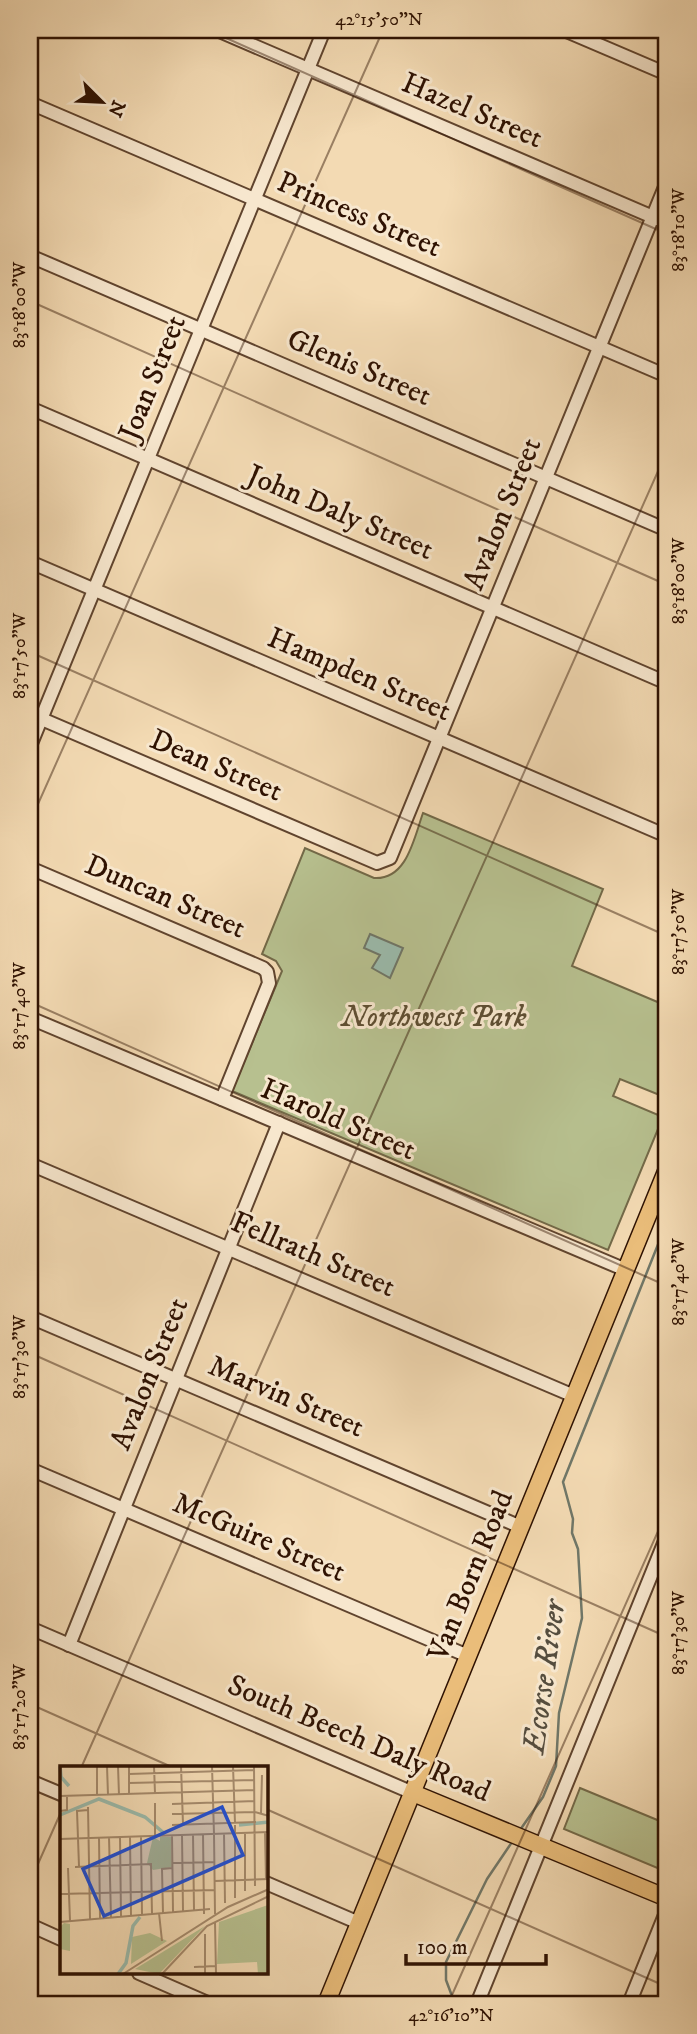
<svg xmlns="http://www.w3.org/2000/svg" width="697" height="2034" font-family="'IM FELL DW Pica',serif">
	<rect width="100%" height="100%" fill="#f3dab3"/>
	<filter id="stains"><feTurbulence type="fractalNoise" baseFrequency=".00286" numOctaves="4"/><feColorMatrix values="0 0 0 0 .2 0 0 0 0 .09 0 0 0 0 .02 0 0 0 .5 -.17"/></filter>
	<radialGradient id="worn" r=".72"><stop offset=".6" stop-color="#630" stop-opacity="0"/><stop offset="1" stop-color="#630" stop-opacity=".3"/></radialGradient>
	<g fill="#b7c08f" stroke="#736948" stroke-width="2">
		<path d="M423,813L603,889L572,966L667,1006V1098L620,1079L613,1096L663,1117L608,1250L232,1091L282,971L276,961L262,954L305,848L374,878C407,880 414,838 423,813Z"/>
		<path d="M580,1788L667,1824V1872L564,1829Z"/>
	</g>
	<path fill="#9bbbac" stroke="#707768" stroke-width="2" d="M370,934L403,948L390,978L372,968L380,955L364,948Z"/>
	<g fill="none" stroke-linecap="round" stroke-linejoin="round">
		<g stroke="#707768" stroke-width="2.5">
			<path d="M520,1830L543,1797L556,1766L559,1713L582,1618L578,1549L572,1533L573,1519L563,1482L667,1222"/>
			<path d="M455,2004L446,1980V1962L487,1879L512,1842"/>
		</g>
		<g stroke="#60442e" stroke-width="16">
			<g id="minor">
				<path d="M217,30L667,223"/>
				<path d="M564,30L667,74"/>
				<path d="M30,103L667,376"/>
				<path d="M30,256L667,530"/>
				<path d="M30,408L667,683"/>
				<path d="M30,562L667,836"/>
				<path d="M30,714L377,863L390,858L667,182"/>
				<path d="M30,746L324,30"/>
				<path d="M30,868L263,968L267,972L269,983L222,1099"/>
				<path d="M30,1018L626,1270"/>
				<path d="M30,1164L574,1396"/>
				<path d="M30,1317L521,1527"/>
				<path d="M30,1469L468,1656"/>
				<path d="M30,1628L413,1793"/>
				<path d="M69,1645L279,1123"/>
				<path d="M30,1781L61,1794"/>
				<path d="M266,1883L359,1923"/>
				<path d="M30,1925L61,1939"/>
				<path d="M139,1973L210,2004"/>
				<path d="M477,2004L667,1536"/>
				<path d="M629,2004L667,1910"/>
			</g>
		</g>
		<g stroke="#2f1202" stroke-width="19">
			<g id="major">
				<path d="M413,1793L667,1898"/>
				<path d="M326,2004L667,1169"/>
			</g>
		</g>
		<use href="#minor" stroke="#f7e7ce" stroke-width="12"/>
		<use href="#major" stroke="#eabd7a" stroke-width="16"/>
	</g>
	<path fill="none" stroke="#2f1202" stroke-width="2" stroke-opacity="0.45" d="M208,30L667,234M30,301L667,585M30,652L667,936M30,822L383,30M30,1002L667,1286M30,1353L667,1637M30,1704L174,1768M81,1768L667,451M266,1809L667,1987M30,1882L61,1812M448,2004L667,1511"/>
	<g text-anchor="middle" dominant-baseline="central" stroke-width="6" stroke-linejoin="round" paint-order="stroke">
		<g font-size="30" fill="#2f1202" stroke="#f7e7ce">
			<text transform="translate(472 111) rotate(23)">Hazel Street</text>
			<text transform="translate(359 215) rotate(23)">Princess Street</text>
			<text transform="translate(359 368) rotate(23)">Glenis Street</text>
			<text transform="translate(153 378) rotate(-68)">Joan Street</text>
			<text transform="translate(340 513) rotate(23)">John Daly Street</text>
			<text transform="translate(503 514) rotate(-68)">Avalon Street</text>
			<text transform="translate(359 675) rotate(23)">Hampden Street</text>
			<text transform="translate(216 766) rotate(23)">Dean Street</text>
			<text transform="translate(165 897) rotate(23)">Duncan Street</text>
			<text transform="translate(338 1120) rotate(23)">Harold Street</text>
			<text transform="translate(313 1255) rotate(23)">Fellrath Street</text>
			<text transform="translate(150 1374) rotate(-68)">Avalon Street</text>
			<text transform="translate(286 1397) rotate(23)">Marvin Street</text>
			<text transform="translate(259 1538) rotate(23)">McGuire Street</text>
			<text transform="translate(471 1576) rotate(-68)">Van Born Road</text>
			<text transform="translate(359 1739) rotate(23)">South Beech Daly Road</text>
		</g>
		<g font-size="30" font-style="italic" fill="#5f4f33" stroke="#f7e7ce">
			<text x="434" y="1017">Northwest Park</text>
		</g>
		<g font-size="32" font-style="italic" fill="#554d3e" stroke="#f7e7ce">
			<text transform="translate(545 1677) rotate(-82)">Ecorse River</text>
		</g>
	</g>
	<g transform="translate(60 1766)">
		<rect width="208" height="208" fill="#f3dab3"/>
		<path d="M93,71L100,75V71H111L112,101L93,104L87,97ZM208,139V208H198L197,196L157,198L159,156ZM4,157L10,158V185L0,183V161ZM145,160L99,208L75,203ZM90,167L107,175L71,198L72,171Z" fill="#b7c08f"/>
		<path fill="none" stroke="#9bbbac" stroke-width="3.5" d="M0,0L1,11L9,20M0,49L39,33L85,51L105,68M179,59L209,56M58,208L66,197L73,160L80,151"/>
		<path fill="none" stroke="#a58a6c" stroke-width="2" d="M37,0V29M47,0L48,29M58,0L59,29M69,0V28M94,0L95,27M121,0L123,58M152,0L154,68M173,0L175,57M194,0L195,120M69,8L194,4M69,17L194,14M0,30L195,24M95,37V70M112,38L195,35M28,41L30,153M0,45L7,44V30M201,47L202,9M112,48L195,46L209,50M112,59L196,56M175,59V132M205,66L206,113M164,67L165,137M185,67V125M133,68L134,144M143,68L144,148M154,68L155,148M112,69L113,146M122,69L123,145M70,70L71,150M81,70L82,149M39,71L40,152M49,71L51,152M60,71L61,150M0,73L209,66M112,97L154,96M19,100L17,45L28,44M15,101L91,98L92,148M8,102L10,155M155,115L209,113M0,128L155,124M99,147L102,175M103,147L102,103L112,102M0,156L150,143M155,156L156,208M145,168V208M134,201L156,200M63,208L168,141L209,123M102,208L147,160L209,130"/>
		<path fill="#1d4ed8" fill-opacity="0.15" stroke="#1d4ed8" stroke-width="3.5" d="M162,41L183,89L44,150L23,103Z"/>
		<rect width="208" height="208" fill="none" stroke="#2f1202" stroke-width="3.5"/>
	</g>
	<rect width="697" height="2034" fill="none" stroke="#f3dab3" stroke-width="77"/>
	<g transform="translate(102 102) rotate(114)" stroke="#f7e7ce" stroke-width="5" paint-order="stroke">
	<path d="M0-5L12 26L0 18L-12 26Z" fill="#2f1202"/>
	<text y="-10" font-size="19" font-weight="bold" text-anchor="middle" fill="#2f1202">N</text>
	</g>
	<path d="M406 1954v10h140v-10" fill="none" stroke="#2f1202" stroke-width="3.5"/>
	<text x="417" y="1954" font-size="21" fill="#2f1202" stroke="#f7e7ce" stroke-width="5" paint-order="stroke">100 m</text>
	<rect x="38" y="38" width="620" height="1958" fill="none" stroke="#2f1202" stroke-width="2.5"/>
	<g font-size="18" text-anchor="middle" fill="#2f1202">
		<text x="379" y="25">42°15'50"N</text>
		<text transform="translate(678 230) rotate(-90)" y="6">83°18'10"W</text>
		<text transform="translate(19 305) rotate(-90)" y="6">83°18'00"W</text>
		<text transform="translate(678 581) rotate(-90)" y="6">83°18'00"W</text>
		<text transform="translate(19 656) rotate(-90)" y="6">83°17'50"W</text>
		<text transform="translate(678 932) rotate(-90)" y="6">83°17'50"W</text>
		<text transform="translate(19 1006) rotate(-90)" y="6">83°17'40"W</text>
		<text transform="translate(678 1282) rotate(-90)" y="6">83°17'40"W</text>
		<text transform="translate(19 1357) rotate(-90)" y="6">83°17'30"W</text>
		<text transform="translate(678 1633) rotate(-90)" y="6">83°17'30"W</text>
		<text transform="translate(19 1707) rotate(-90)" y="6">83°17'20"W</text>
		<text x="451" y="2021">42°16'10"N</text>
	</g>
	<rect width="100%" height="100%" filter="url(#stains)"/>
	<rect width="100%" height="100%" fill="url(#worn)"/>
</svg>
